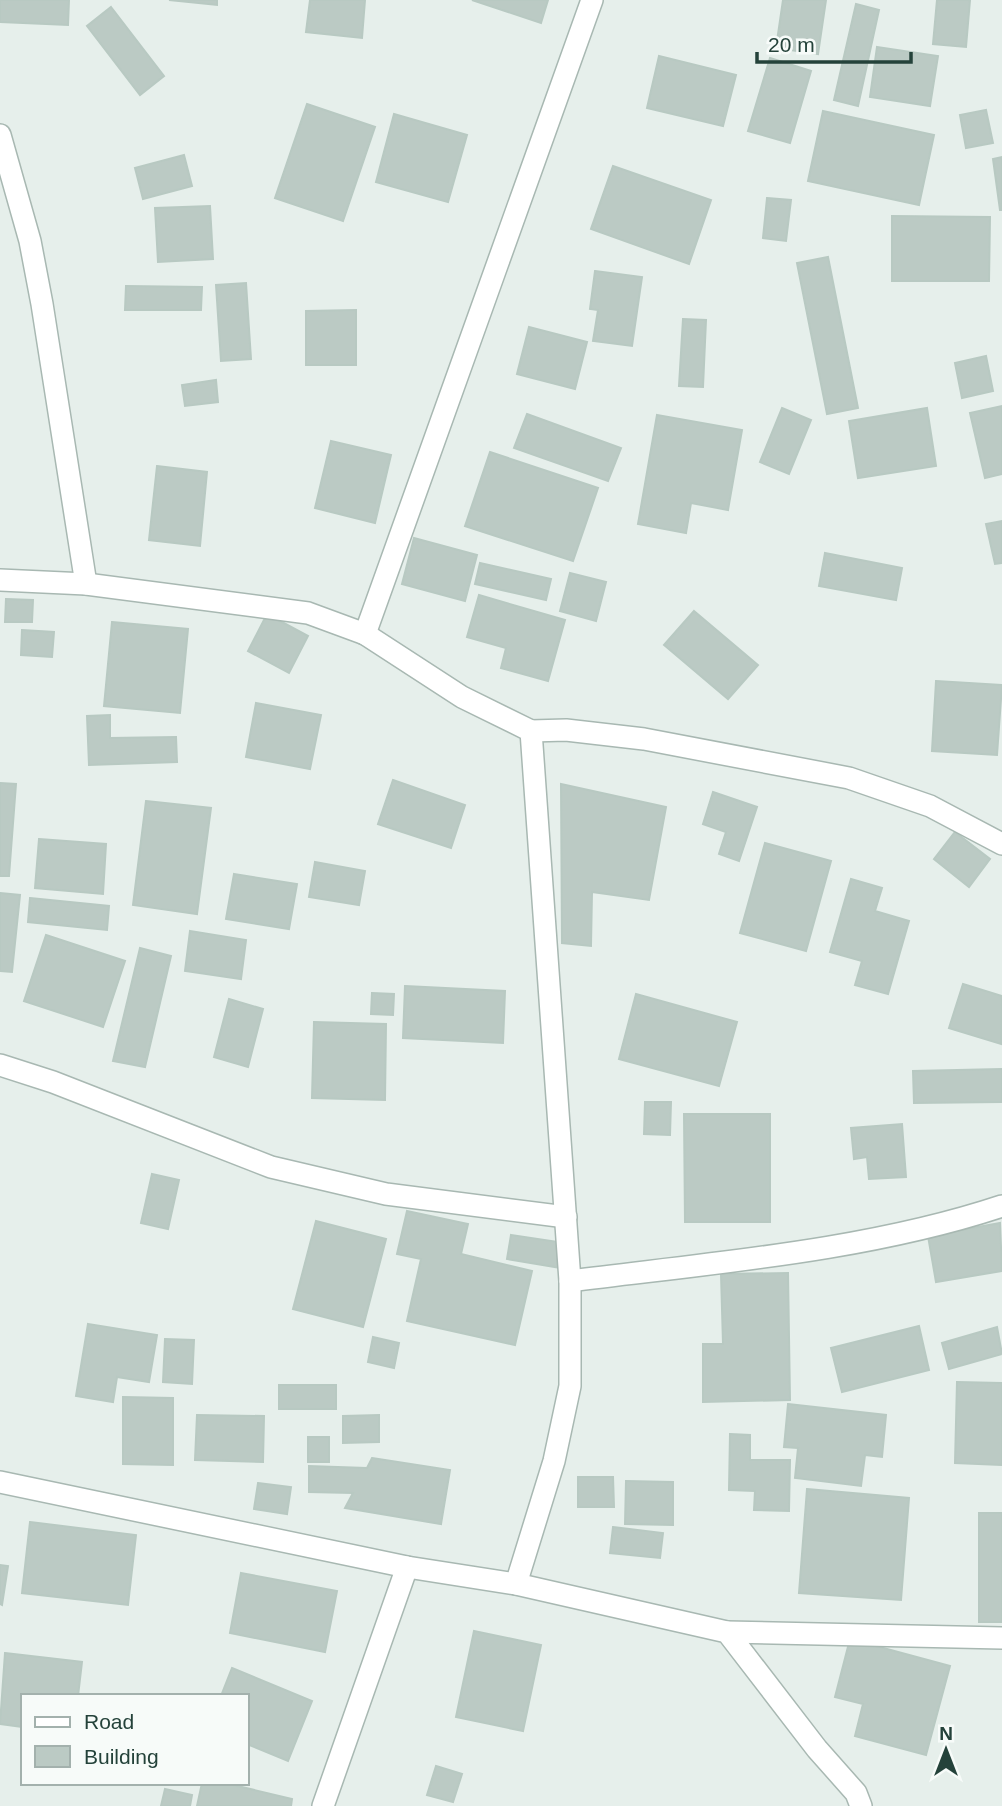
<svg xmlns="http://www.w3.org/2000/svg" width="1002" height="1806" font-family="Helvetica,sans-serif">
	<rect width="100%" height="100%" fill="#e6efeb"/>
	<g fill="#bbcac4" stroke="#b8c9c2" stroke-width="2">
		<path d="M0,0H69L68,25L0,22Z"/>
		<path d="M169,0H217V5Z"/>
		<path d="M310,0H365L362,38L306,32Z"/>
		<path d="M472,0H548L541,23Z"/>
		<path d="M783,0H826L818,54L776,48Z"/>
		<path d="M937,0H970L966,47L933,44Z"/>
		<path d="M856,4L879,10L858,106L834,100Z"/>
		<path d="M111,7L164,76L140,95L87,26Z"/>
		<path d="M877,47L938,56L930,106L870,97Z"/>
		<path d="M659,56L736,75L723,126L647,108Z"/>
		<path d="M770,58L811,71L790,143L748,131Z"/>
		<path d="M307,104L375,127L343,221L275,198Z"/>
		<path d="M986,110L993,143L966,148L960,115Z"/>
		<path d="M823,111L934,135L919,205L808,181Z"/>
		<path d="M394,114L467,135L448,202L376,182Z"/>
		<path d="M184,155L192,186L143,199L135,168Z"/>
		<path d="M1002,157V210H1000L993,159Z"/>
		<path d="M613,166L711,200L689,264L591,229Z"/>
		<path d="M767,198L791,200L786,241L763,238Z"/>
		<path d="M210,206L213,259L158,262L155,208Z"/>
		<path d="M892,216L990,217L989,281H892Z"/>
		<path d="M828,257L858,408L827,414L797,263Z"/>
		<path d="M595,271L642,277L632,346L593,341L598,310L590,309Z"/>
		<path d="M246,283L251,359L221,361L216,285Z"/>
		<path d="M126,286L202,287L201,310H125Z"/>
		<path d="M356,310V365H306V311Z"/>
		<path d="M683,319L706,320L703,387L679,386Z"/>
		<path d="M529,327L587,342L575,389L517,374Z"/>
		<path d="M986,356L993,391L962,398L955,363Z"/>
		<path d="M216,380L218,402L185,406L182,385Z"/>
		<path d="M1002,406V474L985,478L970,413Z"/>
		<path d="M782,408L811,420L789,474L760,462Z"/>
		<path d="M927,408L936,466L858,478L849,421Z"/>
		<path d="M527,414L621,448L608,481L514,448Z"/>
		<path d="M657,415L742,430L728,510L691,503L686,533L638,524Z"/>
		<path d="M331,441L391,455L375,523L315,508Z"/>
		<path d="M490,452L598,488L573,561L465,526Z"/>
		<path d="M157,466L207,472L200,546L149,540Z"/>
		<path d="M1002,521V563L995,564L986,524Z"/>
		<path d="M414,538L477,555L465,601L402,584Z"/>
		<path d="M825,553L902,568L896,600L819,586Z"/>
		<path d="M480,563L551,579L546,600L475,584Z"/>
		<path d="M570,573L606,582L596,621L560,611Z"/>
		<path d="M479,595L565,620L548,681L501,668L506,648L467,637Z"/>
		<path d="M6,599L33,600L32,622H5Z"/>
		<path d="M694,611L758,665L728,699L664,645Z"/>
		<path d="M267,614L308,636L289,673L248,651Z"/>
		<path d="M112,622L188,629L180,713L104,706Z"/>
		<path d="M22,630L54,632L52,657L21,655Z"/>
		<path d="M936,681L1002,685L997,755L932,751Z"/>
		<path d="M256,703L321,715L310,769L246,757Z"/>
		<path d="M110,715V738L176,737L177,762L89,765L87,716Z"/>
		<path d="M393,780L465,805L451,848L378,824Z"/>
		<path d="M0,783L16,784L9,876H0Z"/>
		<path d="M561,784L666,807L649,900L592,892L591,946L562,943Z"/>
		<path d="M713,792L757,807L739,861L719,854L726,832L703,824Z"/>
		<path d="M146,801L211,808L197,914L133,905Z"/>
		<path d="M955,832L990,859L969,887L934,859Z"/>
		<path d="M39,839L106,844L103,894L35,888Z"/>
		<path d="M765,843L831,861L806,951L740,933Z"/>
		<path d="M315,862L365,871L359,905L309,897Z"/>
		<path d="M234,874L297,884L289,929L226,919Z"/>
		<path d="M851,879L882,888L875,911L909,921L888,994L855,985L862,961L830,952Z"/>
		<path d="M0,893L20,895L12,972L0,971Z"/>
		<path d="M30,898L109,906L107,930L28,922Z"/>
		<path d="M190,931L246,940L241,979L185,971Z"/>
		<path d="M46,935L125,961L103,1027L24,1001Z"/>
		<path d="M140,948L171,956L145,1067L113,1061Z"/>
		<path d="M963,984L1002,996L1001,1044L949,1028Z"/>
		<path d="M405,986L505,991L503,1043L403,1038Z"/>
		<path d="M372,993L394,994L393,1015L371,1014Z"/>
		<path d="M636,994L737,1022L719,1086L619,1059Z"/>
		<path d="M229,999L263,1009L248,1067L214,1057Z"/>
		<path d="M314,1022L386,1024L385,1100L312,1098Z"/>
		<path d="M1002,1069V1102L914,1103L913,1071Z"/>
		<path d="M645,1102H671L670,1135L644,1134Z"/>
		<path d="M684,1114H770V1222H685Z"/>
		<path d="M902,1124L906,1177L869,1179L867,1157L854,1159L851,1128Z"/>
		<path d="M152,1174L179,1180L168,1229L141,1223Z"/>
		<path d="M407,1211L468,1224L461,1254L532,1271L515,1345L407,1321L421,1259L397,1254Z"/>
		<path d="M316,1221L386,1239L363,1327L293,1309Z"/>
		<path d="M1000,1223L1002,1271L936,1282L928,1236Z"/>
		<path d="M511,1235L565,1243L561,1268L507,1259Z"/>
		<path d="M788,1273L790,1400L703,1402V1344H723L721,1274Z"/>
		<path d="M88,1324L157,1335L149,1382L117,1377L113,1402L76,1396Z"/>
		<path d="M919,1326L929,1370L842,1392L831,1348Z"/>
		<path d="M997,1327L1002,1354L949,1369L942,1343Z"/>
		<path d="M373,1337L399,1343L394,1368L368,1362Z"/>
		<path d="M165,1339L194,1340L192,1384L163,1382Z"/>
		<path d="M957,1382L1002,1383V1465L955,1463Z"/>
		<rect x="279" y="1385" width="57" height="24"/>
		<path d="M123,1397L173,1398V1465L123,1464Z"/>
		<path d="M788,1404L886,1415L882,1457L865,1455L861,1486L795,1478L798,1448L784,1447Z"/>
		<path d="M197,1415L264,1416L263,1462L195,1460Z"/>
		<path d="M379,1415V1442L343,1443V1416Z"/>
		<path d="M730,1434L750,1435V1460H790L789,1511L754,1510L755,1491L729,1490Z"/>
		<rect x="308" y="1437" width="21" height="25"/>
		<path d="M372,1458L450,1470L441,1524L345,1508L353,1493L309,1492V1466L367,1468Z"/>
		<path d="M578,1477H613L614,1507H578Z"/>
		<path d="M626,1481L673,1482V1525L625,1524Z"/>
		<path d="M258,1483L291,1487L287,1514L254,1509Z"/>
		<path d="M807,1489L909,1498L901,1600L799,1593Z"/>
		<rect x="979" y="1513" width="23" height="109"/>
		<path d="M30,1522L136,1535L128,1605L22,1593Z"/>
		<path d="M613,1527L663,1533L660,1558L610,1553Z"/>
		<path d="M0,1565L8,1566L2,1605L0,1604Z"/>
		<path d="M241,1573L337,1591L325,1652L230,1633Z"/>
		<path d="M474,1631L541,1645L523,1731L456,1717Z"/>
		<path d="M850,1639L950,1666L926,1755L855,1736L863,1704L835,1697Z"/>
		<path d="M5,1653L82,1662L78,1696H23V1727L0,1724Z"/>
		<path d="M232,1668L312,1701L288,1761L247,1744V1696H221Z"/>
		<path d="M436,1766L462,1774L453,1802L427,1795Z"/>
		<path d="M202,1783H225L292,1799L291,1806H197Z"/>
		<path d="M165,1789L192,1795L190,1806H161Z"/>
	</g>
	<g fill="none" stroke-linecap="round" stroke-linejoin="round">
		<g stroke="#a8b8b2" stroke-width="24">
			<g id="street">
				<path d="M0,135L30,241L42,304L86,584"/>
				<path d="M0,580L86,584L308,613L365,634L462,697L531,731L570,1281V1386L554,1461L516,1584"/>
				<path d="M365,634L592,0"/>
				<path d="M531,731L566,730L644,739L849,778L930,806L1002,844"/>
				<path d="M0,1065L53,1082L271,1167L386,1194L566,1217"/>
				<path d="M570,1281C711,1263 867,1251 1002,1206"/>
				<path d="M0,1482L407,1567L516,1584L727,1632L817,1749L856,1793L861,1806"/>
				<path d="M727,1632L1002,1638"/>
				<path d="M323,1806L407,1567"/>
			</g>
		</g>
		<use href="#street" stroke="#fff" stroke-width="21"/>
	</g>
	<rect x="21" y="1694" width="228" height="91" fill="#f7fbf9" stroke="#a3b1ad" stroke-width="2"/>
	<rect x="35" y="1717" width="35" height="10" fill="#ffffff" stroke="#a3b1ad" stroke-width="2"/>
	<text x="84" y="1729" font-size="21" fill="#24423a">Road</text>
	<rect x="35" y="1746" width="35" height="21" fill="#bbcac4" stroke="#a3b1ad" stroke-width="2"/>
	<text x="84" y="1764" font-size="21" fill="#24423a">Building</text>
	<g transform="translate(946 1750)" stroke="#f7fbf9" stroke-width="5" paint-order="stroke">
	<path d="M0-5L12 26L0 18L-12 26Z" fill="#24423a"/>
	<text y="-10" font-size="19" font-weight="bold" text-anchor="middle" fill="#24423a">N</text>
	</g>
	<path d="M757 52v10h154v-10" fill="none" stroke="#24423a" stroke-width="3.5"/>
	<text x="768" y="52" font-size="21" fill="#24423a" stroke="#f7fbf9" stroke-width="5" paint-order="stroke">20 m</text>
</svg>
